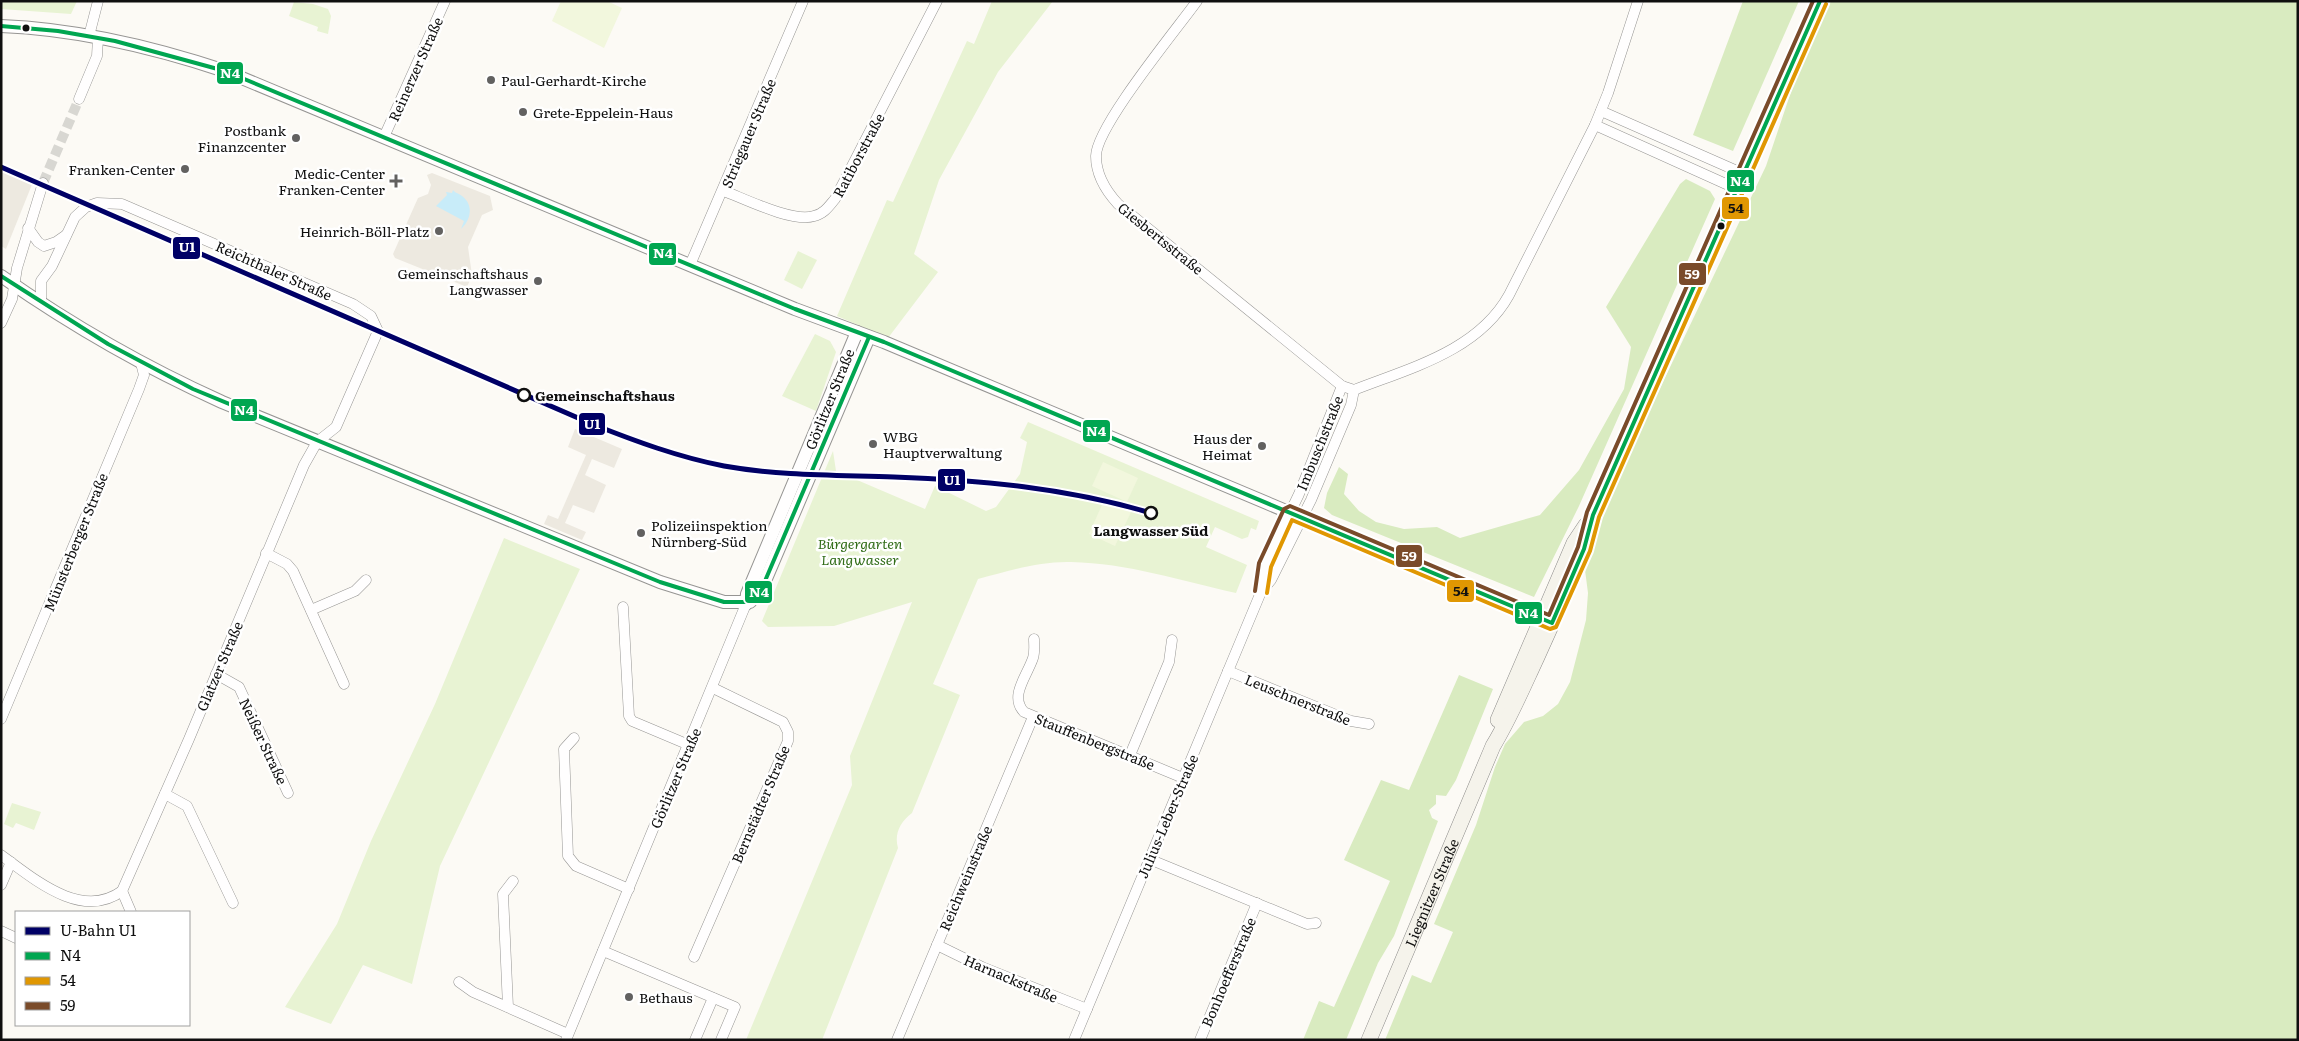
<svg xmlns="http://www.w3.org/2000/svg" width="2299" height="1041" font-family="Literata,serif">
	<rect width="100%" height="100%" fill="#fcfaf5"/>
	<g fill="#e8f3d3">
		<path d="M1,1H77L71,14L1,9Z"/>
		<path d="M992,1H1053L998,72L939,180L914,254L938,272L888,338L837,316L887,200L893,202L967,41L974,44Z"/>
		<path d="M294,2L313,4L328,9L331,16L328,34L317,31L318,27L289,16Z"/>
		<path d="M798,251L817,260L802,289L784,280Z"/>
		<path d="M815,334L830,341L836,352L816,411L782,396Z"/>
		<path d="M1028,422L1259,521L1256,530L1251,528L1248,537L1242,539L1215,527L1206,547L1247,565L1236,593C1182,581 1127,563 1071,562C1040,561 1008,571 978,579L933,684L960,695L912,813C900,822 894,834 898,848L822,1040H746L852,785L850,756L912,602L834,626L768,627L762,621L833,451L836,471L925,509L935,486L986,511L996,507L1020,474L1027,442L1020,438Z"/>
		<path d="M504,538L580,569L440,866L412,984L363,965L331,1024L285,1007L337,924L371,841L435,704Z"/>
		<path d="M12,803L41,812L34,830L16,823L13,828L4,824Z"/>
	</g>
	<g fill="#d9ebc0">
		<path d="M1743,1H1799L1733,151L1693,135Z"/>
		<path d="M1831,1H2298V1040H1385L1412,975L1431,983L1453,932L1434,924L1476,825L1495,767L1505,744L1524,722L1543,716L1558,704L1570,682L1586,620L1588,593L1585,570L1605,511L1640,430L1766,166L1796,77Z"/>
		<path d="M1686,179L1710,191L1715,199L1579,506L1534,597L1332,515L1324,508L1327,493L1339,467L1348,474L1344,494L1359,511L1376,522L1404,529L1437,527L1460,538L1540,515L1579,470L1624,389L1631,347L1606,307L1680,184Z"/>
		<path d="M1459,675L1493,689L1456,780L1446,796L1436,795V804L1429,810L1432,818L1438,821L1394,936L1378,963L1346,1040H1303L1319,1001L1334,1007L1390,881L1344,860L1381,780L1409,790Z"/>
	</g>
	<g fill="#f2f7dd">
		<path d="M561,1H607L622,8L604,48L552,21Z"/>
		<path d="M1103,462L1138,478L1127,502L1092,486Z"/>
		<path d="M1105,498L1132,510L1115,546L1089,534Z"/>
	</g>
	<g fill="#ede9e0">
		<path d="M1,169L33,182L6,249L1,246Z"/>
		<path d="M432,173L490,196L493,210L482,215L468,247L472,275L467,287L395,258L393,254L418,198L428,194L431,185L427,175Z"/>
		<path d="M575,429L622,449L614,468L592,459L585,475L606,485L594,513L573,505L565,523L586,532L582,540L544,524L548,515L558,519L586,455L568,447Z"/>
	</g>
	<path fill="#c8ecf9" d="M453,190C455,193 458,193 462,196C474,205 471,220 461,229L464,221L436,206L447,195L446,192L452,193Z"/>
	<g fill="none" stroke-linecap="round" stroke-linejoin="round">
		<path stroke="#d8d7d2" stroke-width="10" stroke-dasharray="10 5" stroke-linecap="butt" d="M43,183L79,99"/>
		<g stroke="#969593" stroke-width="11">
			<g id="minor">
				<path d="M1197,1C1176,30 1096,127 1096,156C1096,175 1106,191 1118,204L1342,386L1354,390C1410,368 1478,351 1509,295L1595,125L1608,93L1638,1"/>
				<path d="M89,36L98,1"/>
				<path d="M79,99L97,56L98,38"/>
				<path d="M1601,111L1744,174"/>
				<path d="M1595,125L1737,189"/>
				<path d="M384,137L445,1"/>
				<path d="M724,191C745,199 793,223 814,216C824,214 829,206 835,199L937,1"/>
				<path d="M28,228L38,242L44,246L56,242L66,235"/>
				<path d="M690,265L803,1"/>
				<path d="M1,323L12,299L17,268L43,183"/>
				<path d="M266,553L287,564L293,571L344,684"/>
				<path d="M1261,592L1265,565L1299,494L1342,386"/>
				<path d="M623,607L629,716L632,721L689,745"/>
				<path d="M311,610L355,591L366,580"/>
				<path d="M1034,639C1034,645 1035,652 1033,658C1027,676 1009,696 1024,712L1183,778"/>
				<path d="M1228,671L1351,721L1369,724"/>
				<path d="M216,674L239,687L288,793"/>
				<path d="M1,719L139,389L144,375L141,363"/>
				<path d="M574,738L564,749L568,856L576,866L629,889"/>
				<path d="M1130,755L1169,662L1172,640"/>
				<path d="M165,794L187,806L233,903"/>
				<path d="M1,855C33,878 81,921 122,891L189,739L304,465L317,442L336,427L378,331L371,316L353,304L122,204L97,203L86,207L75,217L52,266L41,281V303"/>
				<path d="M1149,859L1307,924L1316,923"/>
				<path d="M1,885L11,862"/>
				<path d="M122,891L131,912"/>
				<path d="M1,931L16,938"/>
				<path d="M937,945L982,967L1087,1009"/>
				<path d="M603,951L735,1007L721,1040"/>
				<path d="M694,957L788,741V732L783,722L713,688"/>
				<path d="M459,982L473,992L568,1034"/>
				<path d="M508,1007L503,894L513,881"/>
				<path d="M566,1040L746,604"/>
				<path d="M695,1040L713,998"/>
				<path d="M897,1040L1033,717"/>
				<path d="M1074,1040L1261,592L1271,580L1311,500L1351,405L1354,390"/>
				<path d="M1200,1040L1257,903"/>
			</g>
		</g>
		<g stroke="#969593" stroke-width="14">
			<g id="tertiary">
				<path d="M1,26C77,29 153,47 225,71L795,309L884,342L1550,622"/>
				<path d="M1,276C71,325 144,367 222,402L660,582L724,602H750L762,588L869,337"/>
				<path d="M746,604L747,594L857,332"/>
			</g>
		</g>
		<g stroke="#8c8b89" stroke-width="16">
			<g id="secondary">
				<path d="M1498,720L1574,543L1586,525"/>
				<path id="s1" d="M1369,1040L1493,746C1510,718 1523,687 1537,657C1558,611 1579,565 1593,515L1820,1"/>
			</g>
		</g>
		<use href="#minor" stroke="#fffefe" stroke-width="10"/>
		<use href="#tertiary" stroke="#fffefe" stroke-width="12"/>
		<use href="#secondary" stroke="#f5f3eb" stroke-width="15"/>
		<g stroke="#fff" stroke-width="8">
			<g id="bus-1">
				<path d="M1,26L58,31L115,41L225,71L795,309L884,342L1552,623L1584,549L1593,515L1820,1"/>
				<path d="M1,276L108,344L193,389L660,582L724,602H750L762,588L869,337"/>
			</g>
		</g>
		<g stroke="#fff" stroke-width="8">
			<path id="bus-2" d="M1267,593L1271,567L1292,520L1550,629L1556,627L1590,551L1599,517L1826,4"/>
		</g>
		<g stroke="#fff" stroke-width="8">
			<path id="bus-3" d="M1255,591L1259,563L1284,509L1290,506L1549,615L1578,547L1587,512L1813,1"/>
		</g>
		<use href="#bus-1" stroke="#00a651" stroke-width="4"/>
		<use href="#bus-2" stroke="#e09702" stroke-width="4"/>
		<use href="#bus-3" stroke="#7a4b2a" stroke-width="4"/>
		<g stroke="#fff" stroke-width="9">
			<path id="metro-1" d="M1,167L592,424C635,441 678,457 724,466C780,476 837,475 894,477C981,480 1067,488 1151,513"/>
		</g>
		<use href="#metro-1" stroke="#006" stroke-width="5"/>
	</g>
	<g fill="#0f0f0f" stroke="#fff" stroke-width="2">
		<circle cx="26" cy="28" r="4.5"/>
		<circle cx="1721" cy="226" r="4.5"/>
	</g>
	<g fill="#626160" stroke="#fff" stroke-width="2">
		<circle cx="491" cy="80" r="5"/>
		<circle cx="523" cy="112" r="5"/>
		<circle cx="296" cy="138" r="5"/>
		<circle cx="185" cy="169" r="5"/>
		<path d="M393.5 173.5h5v5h5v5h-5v5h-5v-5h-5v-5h5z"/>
		<circle cx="439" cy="231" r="5"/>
		<circle cx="538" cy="281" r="5"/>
		<circle cx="873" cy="444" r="5"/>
		<circle cx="1262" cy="446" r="5"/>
		<circle cx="641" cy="533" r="5"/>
		<circle cx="629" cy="997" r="5"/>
	</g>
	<g fill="#fff" stroke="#0f0f0f" stroke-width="2.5">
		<circle cx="524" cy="395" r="6"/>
		<circle cx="1151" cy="513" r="6"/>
	</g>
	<g text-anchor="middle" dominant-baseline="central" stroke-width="5" stroke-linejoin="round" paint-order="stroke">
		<g font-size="14" fill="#0f0f0f" stroke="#fff">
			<text transform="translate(415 69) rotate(-66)">Reinerzer Straße</text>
			<text transform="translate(748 133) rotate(-67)">Striegauer Straße</text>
			<text transform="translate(858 155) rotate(-62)">Ratiborstraße</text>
			<text transform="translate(1161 238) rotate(39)">Giesbertsstraße</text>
			<text transform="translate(274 270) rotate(24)">Reichthaler Straße</text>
			<text transform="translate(829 399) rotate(-68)">Görlitzer Straße</text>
			<text transform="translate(1319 443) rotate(-68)">Imbuschstraße</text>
			<text transform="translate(75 542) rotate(-68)">Münsterberger Straße</text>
			<text transform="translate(219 666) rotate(-67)">Glatzer Straße</text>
			<text transform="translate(1298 699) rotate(22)">Leuschnerstraße</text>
			<text transform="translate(264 741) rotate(65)">Neißer Straße</text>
			<text transform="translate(1095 741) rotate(22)">Stauffenbergstraße</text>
			<text transform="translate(675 778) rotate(-67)">Görlitzer Straße</text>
			<text transform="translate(760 804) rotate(-67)">Bernstädter Straße</text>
			<text transform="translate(1167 816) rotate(-67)">Julius-Leber-Straße</text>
			<text transform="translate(965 878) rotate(-67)">Reichweinstraße</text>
			<text stroke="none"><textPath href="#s1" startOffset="160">Liegnitzer Straße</textPath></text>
			<text transform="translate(1228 972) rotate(-67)">Bonhoefferstraße</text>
			<text transform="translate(1011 978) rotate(23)">Harnackstraße</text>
		</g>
		<g font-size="14" fill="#0f0f0f" stroke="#fff" text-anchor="end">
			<text x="501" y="80" text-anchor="start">Paul-Gerhardt-Kirche</text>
			<text x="533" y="112" text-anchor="start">Grete-Eppelein-Haus</text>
			<text x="286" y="130">Postbank<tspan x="286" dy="16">Finanzcenter</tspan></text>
			<text x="175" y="169">Franken-Center</text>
			<text x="385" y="173">Medic-Center<tspan x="385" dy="16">Franken-Center</tspan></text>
			<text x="429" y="231">Heinrich-Böll-Platz</text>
			<text x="528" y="273">Gemeinschaftshaus<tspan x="528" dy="16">Langwasser</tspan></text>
			<text x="883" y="436" text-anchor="start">WBG<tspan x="883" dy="16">Hauptverwaltung</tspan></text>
			<text x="1252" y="438">Haus der<tspan x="1252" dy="16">Heimat</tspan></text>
			<text x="651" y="525" text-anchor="start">Polizeiinspektion<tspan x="651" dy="16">Nürnberg-Süd</tspan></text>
			<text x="639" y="997" text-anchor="start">Bethaus</text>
		</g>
		<g font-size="14" font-weight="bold" fill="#0f0f0f" stroke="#fff" text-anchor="start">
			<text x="535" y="395">Gemeinschaftshaus</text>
			<text x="1151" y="530" text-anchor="middle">Langwasser Süd</text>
		</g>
		<g font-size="14" font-style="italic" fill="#326d19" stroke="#fff">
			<text x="860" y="543">Bürgergarten<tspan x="860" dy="16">Langwasser</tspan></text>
		</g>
	</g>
	<g stroke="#fff" stroke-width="2">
		<rect x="216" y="61" width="28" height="24" rx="5" fill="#00a651"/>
		<rect x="1726" y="169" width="29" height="24" rx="5" fill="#00a651"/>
		<rect x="1721" y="196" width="29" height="24" rx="5" fill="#e09702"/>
		<rect x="172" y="236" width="29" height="24" rx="5" fill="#006"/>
		<rect x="648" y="242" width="29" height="24" rx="5" fill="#00a651"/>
		<rect x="1678" y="262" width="29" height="24" rx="5" fill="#7a4b2a"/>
		<rect x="230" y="398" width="28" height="24" rx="5" fill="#00a651"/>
		<rect x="578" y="412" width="28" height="24" rx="5" fill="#006"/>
		<rect x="1082" y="419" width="29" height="24" rx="5" fill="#00a651"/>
		<rect x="937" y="468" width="29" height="24" rx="5" fill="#006"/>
		<rect x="1395" y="544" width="28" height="24" rx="5" fill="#7a4b2a"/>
		<rect x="1446" y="579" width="29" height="24" rx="5" fill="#e09702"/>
		<rect x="744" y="580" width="29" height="24" rx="5" fill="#00a651"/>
		<rect x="1514" y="601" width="29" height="24" rx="5" fill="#00a651"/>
	</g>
	<g font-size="14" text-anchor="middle" font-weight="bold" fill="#fff">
		<text x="230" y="78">N4</text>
		<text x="1740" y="186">N4</text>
		<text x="187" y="252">U1</text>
		<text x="663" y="258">N4</text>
		<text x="1692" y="279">59</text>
		<text x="244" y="415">N4</text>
		<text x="592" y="429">U1</text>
		<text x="1096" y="436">N4</text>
		<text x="952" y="485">U1</text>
		<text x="1409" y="561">59</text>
		<text x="759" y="597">N4</text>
		<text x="1528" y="618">N4</text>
	</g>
	<g font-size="14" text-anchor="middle" font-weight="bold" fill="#111">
		<text x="1736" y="213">54</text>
		<text x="1461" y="596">54</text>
	</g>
	<rect width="2299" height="1041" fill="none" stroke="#0f0f0f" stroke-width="5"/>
	<rect x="15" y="911" width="175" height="115" fill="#ffffff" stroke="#9f9f9f"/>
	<rect x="25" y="927" width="25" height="8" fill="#000066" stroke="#9f9f9f"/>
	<text x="60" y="936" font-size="15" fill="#0f0f0f">U-Bahn U1</text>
	<rect x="25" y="952" width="25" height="8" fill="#00a651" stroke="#9f9f9f"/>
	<text x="60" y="961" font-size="15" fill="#0f0f0f">N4</text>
	<rect x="25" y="977" width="25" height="8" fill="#e09702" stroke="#9f9f9f"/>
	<text x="60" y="986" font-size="15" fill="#0f0f0f">54</text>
	<rect x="25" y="1002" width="25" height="8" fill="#7a4b2a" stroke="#9f9f9f"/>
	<text x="60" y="1011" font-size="15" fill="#0f0f0f">59</text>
</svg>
